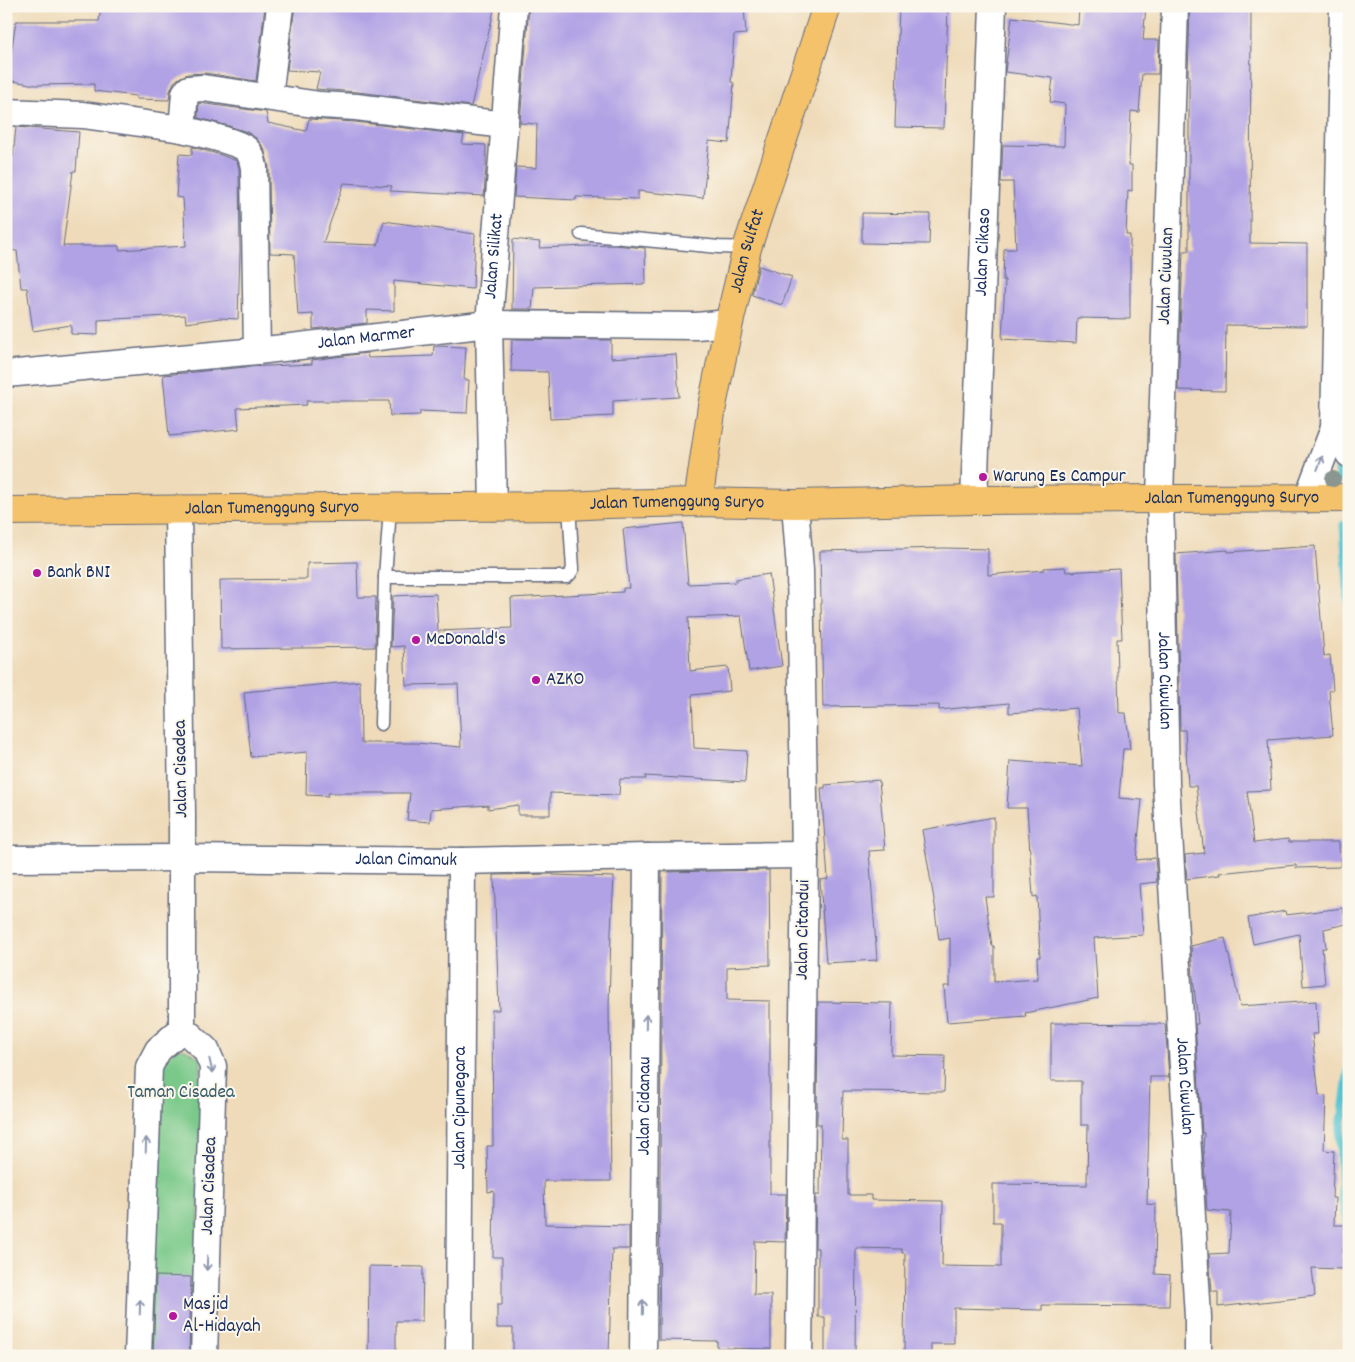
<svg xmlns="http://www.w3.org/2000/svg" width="1355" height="1362" font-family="Dekko,sans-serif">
	<rect width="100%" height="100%" fill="#fbf7ec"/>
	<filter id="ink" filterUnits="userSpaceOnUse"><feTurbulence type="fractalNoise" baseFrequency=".02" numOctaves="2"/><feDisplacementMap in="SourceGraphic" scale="10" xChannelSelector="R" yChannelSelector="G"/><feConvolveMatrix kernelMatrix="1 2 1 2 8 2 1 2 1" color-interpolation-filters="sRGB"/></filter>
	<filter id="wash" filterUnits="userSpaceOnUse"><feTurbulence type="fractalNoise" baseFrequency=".0096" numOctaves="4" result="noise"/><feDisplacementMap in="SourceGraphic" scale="20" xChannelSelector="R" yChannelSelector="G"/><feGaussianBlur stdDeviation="1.12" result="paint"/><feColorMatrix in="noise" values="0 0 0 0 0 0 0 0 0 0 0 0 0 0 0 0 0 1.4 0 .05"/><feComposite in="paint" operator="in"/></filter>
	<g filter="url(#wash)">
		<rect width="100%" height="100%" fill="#efdbba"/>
		<path fill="#7ac98a" stroke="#4a7c74" d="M177,1048L186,1049L201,1059L196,1356H149L157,1069Z"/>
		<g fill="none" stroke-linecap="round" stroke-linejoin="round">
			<g stroke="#58c4d2" stroke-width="9">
				<path d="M1338,470L1339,479"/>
				<path d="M1344,525L1349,602"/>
				<path d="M1349,1068L1340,1135L1342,1193L1349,1234"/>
			</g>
		</g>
		<g id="blocks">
			<g fill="#b1a2e5">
				<path d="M101,6H265L256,81L205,73L188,74L179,78L174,82L170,91L169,100L136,99V96L94,91V84L36,85L7,80L16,21H99Z"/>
				<path d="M295,6H495L471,106L358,92L316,89L320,72L287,70Z"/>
				<path d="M529,6H660V11L744,7L746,34L734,35L731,82L734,83L729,143L709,141L703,198L638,191V199L576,197V200L514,197L516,167L536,168L537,124L520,123Z"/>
				<path d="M899,6H948L944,128L895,127Z"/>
				<path d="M1079,6H1146L1143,40H1159L1158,74H1142L1139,112L1131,111L1129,165H1132V191L1128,190L1126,235H1130V319L1077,318L1076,343L1002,339L1005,280H1003L1004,249H1016L1013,182H1001L1003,145L1064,146L1065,104L1050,102L1053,78L1005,72L1012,17L1078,25Z"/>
				<path d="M1190,9L1251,10L1250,243L1307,244V326L1226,325L1225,391L1178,390L1183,251H1189V75H1188Z"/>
				<path d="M199,103L266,112L268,123L306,131L309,119L355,122L464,135L462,144L486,145V166L484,196L390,191L392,186L344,183L323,243L378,245L384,221L475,234L473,289L394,281V311L367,310V323L313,329V314L298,315L294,254L270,253L269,167L264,148L256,138L247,132L229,126L198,118Z"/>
				<path d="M16,127L79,132L76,171H73L63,246H119V250L186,246L183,198L176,197L179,154L192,155V147L221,155L237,161L239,169L240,251L238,319L220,318L186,323L185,315L98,320V335L71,334V325L33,331L27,288H21L17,251L6,250V157H13Z"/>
				<path d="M862,213L930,214L929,244L862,243Z"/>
				<path d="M513,239L540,242L539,248L614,245L645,248L646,284L534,287L532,309H512Z"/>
				<path d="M759,266L792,277L782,305L752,295Z"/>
				<path d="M512,339L611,340V358L676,354L679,397L613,401V416L550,419L548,372L511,371Z"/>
				<path d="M434,346L466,347L464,380H469L467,413L420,411V415L390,416L389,401H306L307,405L237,408L239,429L169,436L163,375L246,367L312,364V360L367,353L368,358L433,356Z"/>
				<path d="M683,523L688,584L736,582V579L769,574L782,666L749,671L741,616L688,618L690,671L728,667L730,691L692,695L694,748L747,751L745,782L645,776L646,779H620L619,795L550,793V815H518V805L488,809V805L431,809L430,822L407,820L410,793H328V796L306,795L307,752L251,757L244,692L360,681L361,743H417L461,747L458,684L406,685L404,646L391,647L393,596L436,594L438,631L512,628L511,598L623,592V588H629L623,529Z"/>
				<path d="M1315,546L1324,656L1330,655L1333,690L1329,691L1333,735L1268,740L1271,790L1247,791L1254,843L1288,839L1289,842H1339L1340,867L1296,868V865L1219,873L1220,875L1187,879L1185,855L1204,853L1196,786H1188L1185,730H1180L1176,554L1228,550V552Z"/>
				<path d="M945,548L988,549V575L1044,570V568L1065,567L1066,572L1119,569L1122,639H1117L1119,713H1126L1130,749H1123L1119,798L1142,800L1136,860L1155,858L1157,882L1139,884L1143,935L1094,938L1098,998L1025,1013L1026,1016L947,1022L944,986H950V938L939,940L935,911H936L922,830L994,817V897H985L992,946H994V982L1038,979L1037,957H1040L1037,896L1033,897L1027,808H1007L1010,761L1082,766L1077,708L1009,713V703L939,710V705L823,707L820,551Z"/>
				<path d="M357,562L358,597H376L375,647L221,649L220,580L307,579V563Z"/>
				<path d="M879,780L885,850L869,851L877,960L826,963L820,880L828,879L821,788H825V785Z"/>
				<path d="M769,870L770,965L727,967V1000L770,1001V1194H786L785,1242L755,1241L754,1295H771V1349L717,1348V1341L659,1340L662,872Z"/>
				<path d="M553,874V875L614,877L611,931L609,1006L611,1181H544L545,1224L629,1226V1249H612L609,1356H513V1328H497V1305H502V1257H493L494,1191L488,1192L487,1146H493L492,1010H499L494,875Z"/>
				<path d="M1343,908L1346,924L1324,929L1326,948H1322L1325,984L1303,986L1299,934L1253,944L1248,918L1285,911L1286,915Z"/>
				<path d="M1225,938L1240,1006L1316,1001L1318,1034H1312L1319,1095L1326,1096L1324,1150L1334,1151L1332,1198H1335L1334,1225H1345L1342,1269L1312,1268L1315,1296L1218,1307V1292H1212L1209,1254L1229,1253L1231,1212L1207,1210L1203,1149L1204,1133H1202L1195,1024H1198L1193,977L1191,946Z"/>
				<path d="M818,1002L892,1003L891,1055L945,1056L944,1092L843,1091L842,1140H848V1195H871V1200L943,1201L942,1266L1001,1267V1222H993V1184L1087,1185L1088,1125H1081V1081H1051V1023L1165,1024L1169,1077H1150L1147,1204L1156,1205L1155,1274L1170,1275L1169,1306L1042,1305V1310L954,1308V1344H931V1356H904L905,1253H902V1249L856,1248L855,1356H825V1317H818V1248H815L816,1195H820L821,1124H817Z"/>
				<path d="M369,1266L423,1267L422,1321H396V1356H368Z"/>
				<path d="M156,1276L191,1277L189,1356H153Z"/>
			</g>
		</g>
	</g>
	<g filter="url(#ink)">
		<use href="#blocks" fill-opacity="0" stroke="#656b7e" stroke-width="1"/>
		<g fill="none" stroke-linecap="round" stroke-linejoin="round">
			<g stroke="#656b7e" stroke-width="15">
				<g id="lane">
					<path d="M581,234L719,247L747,248"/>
					<path d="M385,577H567L570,574L573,569L569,506"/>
					<path d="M381,724L385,577L390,509"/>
				</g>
			</g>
			<g stroke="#656b7e" stroke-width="29">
				<g id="street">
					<path id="s1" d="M1175,6L1160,498L1161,535L1166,784L1198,1317V1356"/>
					<path d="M269,97L280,6"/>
					<path d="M6,112L83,115L182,129L185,93L189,89L203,88L320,105L356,107L505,125"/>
					<path d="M182,129C197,133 236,141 246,149C252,154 252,160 254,167L257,351"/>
					<path id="s2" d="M6,374L257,351L489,324L696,326L729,323"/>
					<path d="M1334,428L1349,454"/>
					<path d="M1307,499L1334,428L1343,6"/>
					<path id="s3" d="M974,500L993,6"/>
					<path d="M795,504L800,570L805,855L799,1356"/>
					<path id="s4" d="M493,507L489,324L514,6"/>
					<path id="s5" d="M6,859L182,858L462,861L647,857L805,855"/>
					<path d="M182,1029L191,1036L206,1050L213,1066L204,1356"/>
					<path d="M138,1356L149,1067L158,1050L182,1029V814L178,509"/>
					<path id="s6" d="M459,1356L462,861"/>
					<path id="s7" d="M643,1356L647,857"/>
				</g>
			</g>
			<g stroke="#656b7e" stroke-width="30">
				<g id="primary">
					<path id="s8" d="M698,502L712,406L729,323L747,248L827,6"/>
				</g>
			</g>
			<g stroke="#656b7e" stroke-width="30">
				<g id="highway">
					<path id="s9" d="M6,511L569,506L607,504L698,502L795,504L974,500L1349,498"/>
				</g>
			</g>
			<use href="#lane" stroke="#fff" stroke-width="12"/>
			<use href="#street" stroke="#fff" stroke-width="26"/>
			<use href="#primary" stroke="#f4c26a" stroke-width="28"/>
			<use href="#highway" stroke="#f4c26a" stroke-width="28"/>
		</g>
		<circle fill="#8a968f" cx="1333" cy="479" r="8"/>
		<defs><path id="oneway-shaft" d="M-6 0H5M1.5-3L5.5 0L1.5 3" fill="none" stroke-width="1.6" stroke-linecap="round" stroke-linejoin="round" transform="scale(1.25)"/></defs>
		<g stroke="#8d97ae">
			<use href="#oneway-shaft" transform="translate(1320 463) rotate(-69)"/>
			<use href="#oneway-shaft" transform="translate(646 1022) rotate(-89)"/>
			<use href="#oneway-shaft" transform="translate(211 1066) rotate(77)"/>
			<use href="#oneway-shaft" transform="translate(146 1145) rotate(-88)"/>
			<use href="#oneway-shaft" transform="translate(207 1263) rotate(92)"/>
			<use href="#oneway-shaft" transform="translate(140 1307) rotate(-88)"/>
			<use href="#oneway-shaft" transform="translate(643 1307) rotate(-89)"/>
		</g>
	</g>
	<g fill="#b5179e" stroke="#fbf7ec" stroke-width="2">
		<circle cx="983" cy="477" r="5"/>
		<circle cx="37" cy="573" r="5"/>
		<circle cx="416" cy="640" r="5"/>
		<circle cx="536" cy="680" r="5"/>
		<circle cx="173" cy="1316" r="5"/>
	</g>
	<g text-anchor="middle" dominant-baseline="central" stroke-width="4" stroke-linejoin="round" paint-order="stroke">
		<g font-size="19" fill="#1b2f5e" stroke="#fbf7ec">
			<text stroke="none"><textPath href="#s8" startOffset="256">Jalan Sulfat</textPath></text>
			<text stroke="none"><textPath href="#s3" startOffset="248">Jalan Cikaso</textPath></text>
			<text stroke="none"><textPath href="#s4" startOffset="251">Jalan Silikat</textPath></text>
			<text transform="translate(1167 276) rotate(-88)">Jalan Ciwulan</text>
			<text stroke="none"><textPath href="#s2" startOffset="362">Jalan Marmer</textPath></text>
			<text stroke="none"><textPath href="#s9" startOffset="1226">Jalan Tumenggung Suryo</textPath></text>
			<text stroke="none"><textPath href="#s9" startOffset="671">Jalan Tumenggung Suryo</textPath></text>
			<text stroke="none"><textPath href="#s9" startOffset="266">Jalan Tumenggung Suryo</textPath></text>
			<text stroke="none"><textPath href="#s1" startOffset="675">Jalan Ciwulan</textPath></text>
			<text transform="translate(182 769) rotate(-91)">Jalan Cisadea</text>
			<text stroke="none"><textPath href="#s5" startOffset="400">Jalan Cimanuk</textPath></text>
			<text transform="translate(804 930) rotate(-89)">Jalan Citandui</text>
			<text stroke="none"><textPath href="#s1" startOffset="1081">Jalan Ciwulan</textPath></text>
			<text stroke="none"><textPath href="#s7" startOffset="250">Jalan Cidanau</textPath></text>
			<text stroke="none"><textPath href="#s6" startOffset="248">Jalan Cipunegara</textPath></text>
			<text transform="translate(210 1186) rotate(-88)">Jalan Cisadea</text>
		</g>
		<g font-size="19" fill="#1b2f5e" stroke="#fbf7ec" text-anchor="start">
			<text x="993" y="477">Warung Es Campur</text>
			<text x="47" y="573">Bank BNI</text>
			<text x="426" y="640">McDonald's</text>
			<text x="546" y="680">AZKO</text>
			<text x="183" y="1305">Masjid<tspan x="183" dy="22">Al-Hidayah</tspan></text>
		</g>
		<g font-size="19" fill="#385d6b" stroke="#fbf7ec">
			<text x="181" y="1093">Taman Cisadea</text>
		</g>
	</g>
	<rect width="1355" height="1362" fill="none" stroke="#fbf7ec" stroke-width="25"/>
</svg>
